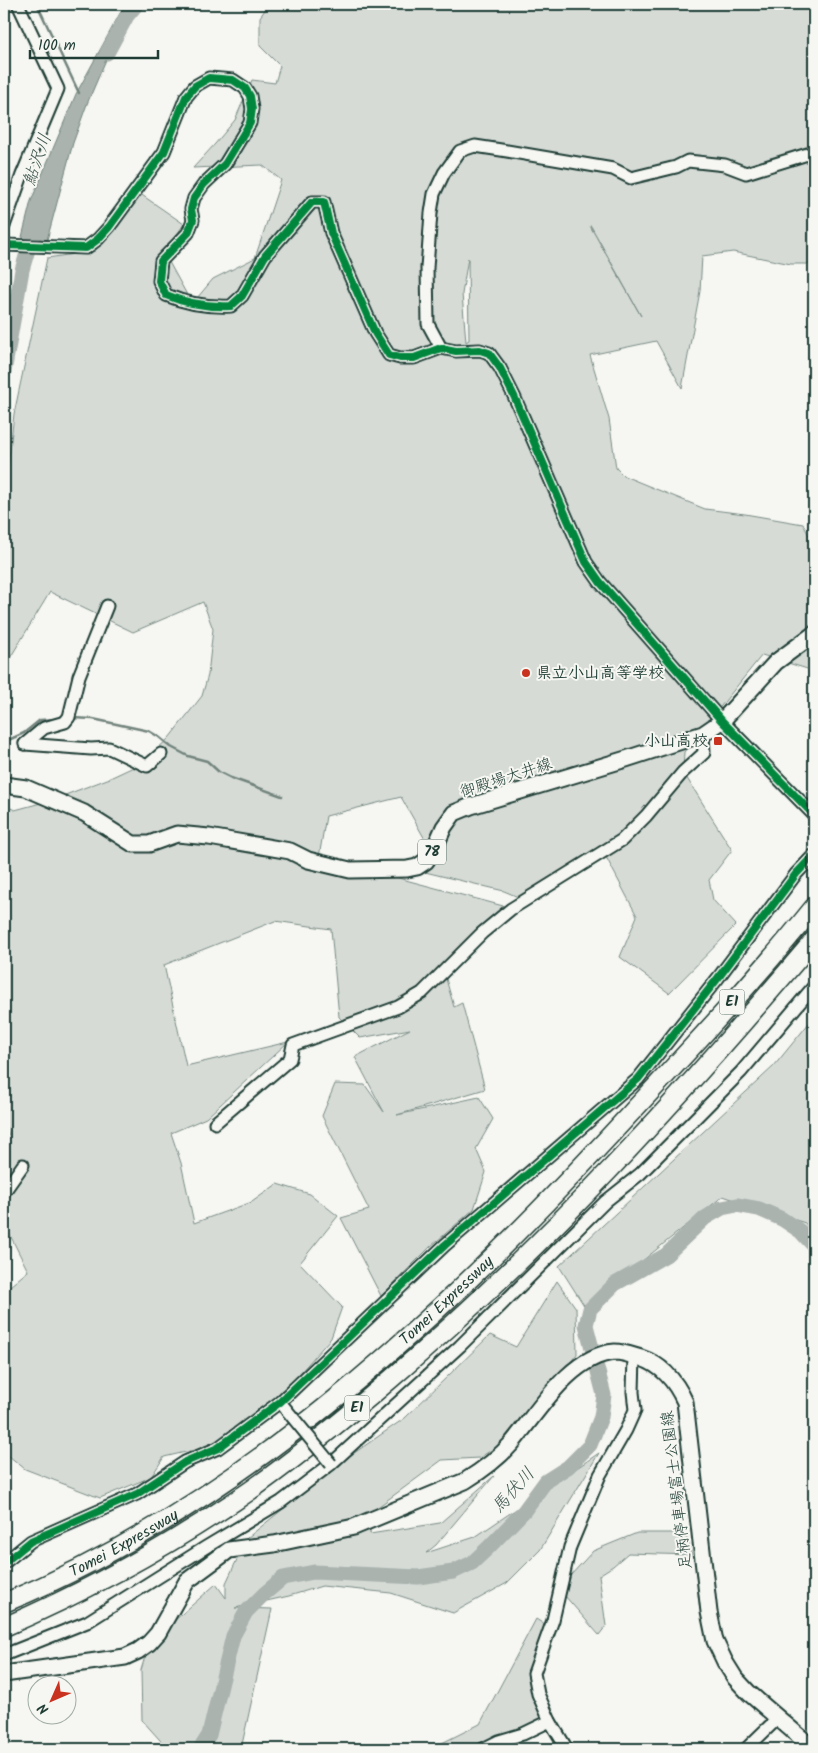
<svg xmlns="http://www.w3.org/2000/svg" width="818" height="1753" font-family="Kalam,'Klee One',sans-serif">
	<rect width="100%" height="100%" fill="#f6f6f2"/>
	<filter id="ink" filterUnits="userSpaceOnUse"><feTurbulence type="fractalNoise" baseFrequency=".02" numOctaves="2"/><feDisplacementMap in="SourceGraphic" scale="10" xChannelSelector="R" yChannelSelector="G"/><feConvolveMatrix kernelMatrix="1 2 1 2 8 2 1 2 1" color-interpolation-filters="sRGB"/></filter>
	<g filter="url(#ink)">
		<g fill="#d6dbd6" stroke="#7a8c85" fill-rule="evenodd">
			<path d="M269,4H814V264H791L733,252L702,256L700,291L682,388L656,341L590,355L609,419L616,468L624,476L705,509L745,514L803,524L814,545V671L762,655L684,752L683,772L732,850L709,880L713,900L736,925L669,993L620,957L637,916L604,853L572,878L523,899L504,891L425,872L430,848L401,797L326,816L319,857L507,907L444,972L454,1007L462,1003L485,1089L397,1115L479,1097L493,1119L476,1149L486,1172L474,1209L430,1247L381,1296L341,1218L369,1210L322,1116L335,1084L365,1085L384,1112L355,1057L410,1029L360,1038L339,1017L331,929L275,921L164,965L186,1066L288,1042L206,1118L171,1133L181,1163L194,1223L252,1202L277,1184L310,1194L338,1216L300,1263L342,1307L331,1338L284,1391L216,1445L164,1457L151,1477L100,1498L25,1469L4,1452V1291L28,1271L7,1229V1219L4,1200V1140L9,1134L4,1123V805L15,810L52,800L110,778L142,763L169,738L202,696L208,675L213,629L203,602L133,632L50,592L4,668V503L14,414L47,258L95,251L136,191L184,224L164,253L192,304L213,279L255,258L281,180L262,165L193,168L215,144L235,120L252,80L275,83L280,66L260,46V17ZM590,226H591L641,316ZM468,258L469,340L466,342L462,294Z"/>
			<path d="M814,1017V1236L805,1223L723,1196L585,1307L559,1266L774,1066Z"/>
			<path d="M557,1281L576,1308L577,1354L509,1439L479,1458L442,1460L371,1512L370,1534L440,1523L494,1476L436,1545L426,1553L475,1537L599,1453L540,1550L507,1583L453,1613L391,1593L322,1586L289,1596L235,1608L272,1609L241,1749H168L142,1720L141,1670L149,1643L216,1584L226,1598V1583L247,1538L344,1460L405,1418L490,1335L516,1347Z"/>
			<path d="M637,1533H685L692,1555L628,1553L613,1566L599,1575L606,1626L599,1635L565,1596L570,1576L593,1551Z"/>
			<path d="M536,1619L550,1628L532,1684L545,1724L487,1749H430L480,1724Z"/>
		</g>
		<path fill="#aab3ae" stroke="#72847d" d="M125,4H139L117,34L87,104L73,143L47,240L22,237L31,201L76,94Z"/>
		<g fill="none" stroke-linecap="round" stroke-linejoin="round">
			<g stroke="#72847d" stroke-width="2.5">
				<path d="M37,4L79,93"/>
				<path d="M72,718L93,719L149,731L159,737L171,747L188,756L207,761L219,772L231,778L282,796"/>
				<path d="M4,742L24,733L40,720L57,719"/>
			</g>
			<g stroke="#aab3ae" stroke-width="15">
				<path d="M107,53L127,16L137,4"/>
				<path d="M4,372L22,270L37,219"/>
				<path d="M200,1749L209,1735L233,1636L246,1612L264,1594L283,1578L314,1572L418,1577L453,1572L472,1563L489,1547L524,1511L546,1481L568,1467L590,1445L601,1417L604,1395L586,1325L590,1309L615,1284L666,1255L705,1218L722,1208L737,1205L759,1209L782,1219L800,1231L814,1246"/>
			</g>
			<g stroke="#1f3d34" stroke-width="15">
				<g id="minor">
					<path d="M4,226L22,175L58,89L18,4"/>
					<path d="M4,245L86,248L98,239L109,227L164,152L186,97L195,86L209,78L233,80L245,88L250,96L252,109L250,123L225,164L204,184L194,198L191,209L193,220L188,233L161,261L159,281L166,295C187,304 209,307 231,306L242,296L265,256L312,202H324L331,233L375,333L389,355L400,358H414L441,348L456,351L480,350L489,353L500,368L514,396L586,562L600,582L722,721L814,815"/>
					<path d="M441,348L428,324L427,268L431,213L434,194L444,173L460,151L475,146L501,150L613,169L631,178L676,167L688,161L725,165L746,173L814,152"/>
					<path d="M25,744L44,728L65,722L69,717L79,676L107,606"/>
					<path d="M25,744L91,749L109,748L147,766L161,754"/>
					<path d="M215,1123L290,1059L293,1045L398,1007L422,993L482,933L511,909L622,840L646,816L683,772L704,753L703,734"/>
					<path d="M4,1192L23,1165"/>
					<path d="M4,1563L31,1541L137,1494L185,1462L218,1448L280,1402L445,1245L638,1079L718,978L796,874L814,855"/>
					<path d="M4,1655L87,1622L206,1547L281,1502L331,1464L460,1346L606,1201L640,1174L741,1072L814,986"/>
					<path d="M483,1749L499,1741L523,1734L550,1721"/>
					<path d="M567,1749L550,1721L538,1694L534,1673L553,1620L570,1547L600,1475L626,1430L635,1410L633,1392L634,1356"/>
					<path d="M746,1749L778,1718"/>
				</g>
			</g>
			<g stroke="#1f3d34" stroke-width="19">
				<g id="major">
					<path d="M4,785L26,788L84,813L133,844H149L177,834L209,837L290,851L308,860L350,870L407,869L417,867L426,861L435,847L444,827L454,813L471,806L626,759L703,734L722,721L776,662L814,634"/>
					<path d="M4,1674L125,1657L138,1651L149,1643L158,1633L187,1581L229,1550L274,1544L354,1527L465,1481C483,1470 499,1458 512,1443C538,1412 571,1355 615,1352C623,1352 634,1356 641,1358C663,1365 676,1382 685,1402L709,1612L715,1641L725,1662L735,1678L749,1693L814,1749"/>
				</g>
			</g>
			<g stroke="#1f3d34" stroke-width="21">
				<g id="highway">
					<path id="s1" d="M4,1603C251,1501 452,1307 630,1114C693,1046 756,979 814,907"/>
					<path d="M4,1627C85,1592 162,1550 235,1501C290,1464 342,1421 392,1378C547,1245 683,1095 814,940"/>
				</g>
			</g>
			<use href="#minor" stroke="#f6f6f2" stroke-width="11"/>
			<use href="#major" stroke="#f6f6f2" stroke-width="15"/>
			<use href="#highway" stroke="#f6f6f2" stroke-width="18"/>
			<g stroke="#1f3d34" stroke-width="15" stroke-linecap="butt">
				<path id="minor-bridge" d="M280,1402L331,1464"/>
			</g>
			<use href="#minor-bridge" stroke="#f6f6f2" stroke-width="11"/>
			<g stroke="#f6f6f2" stroke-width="11">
				<g id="cycleway">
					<path d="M4,245L86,248L98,239L109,227L164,152L186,97L195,86L209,78L233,80L245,88L250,96L252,109L250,123L225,164L204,184L194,198L191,209L193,220L188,233L161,261L159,281L166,295C187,304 209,307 231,306L242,296L265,256L312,202H324L331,233L375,333L389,355L400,358H414L441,348L456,351L480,350L489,353L500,368L514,396L586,562L600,582L722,721L814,815"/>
					<path d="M4,1563L31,1541L137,1494L185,1462L218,1448L280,1402L445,1245L638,1079L718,978L796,874L814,855"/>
				</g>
			</g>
			<use href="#cycleway" stroke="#00873e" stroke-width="8"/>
		</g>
	</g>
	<g fill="#c8321e" stroke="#f6f6f2" stroke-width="2">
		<circle cx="526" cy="673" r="5"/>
		<rect x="713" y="736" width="10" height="10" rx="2.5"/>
	</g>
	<g text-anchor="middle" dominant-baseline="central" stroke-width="4" stroke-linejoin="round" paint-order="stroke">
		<g fill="#f6f6f2" stroke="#60746d" stroke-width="1">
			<rect x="418" y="839.5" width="28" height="25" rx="4"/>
			<rect x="719.5" y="989.5" width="25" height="25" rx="4"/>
			<rect x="344.5" y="1395.5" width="25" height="25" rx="4"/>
		</g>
		<g font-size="15" font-weight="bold" fill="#1f3d34">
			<text x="432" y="852">78</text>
			<text x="732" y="1002">E1</text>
			<text x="357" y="1408">E1</text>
		</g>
		<g font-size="16" font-weight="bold" fill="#1f3d34" stroke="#f6f6f2" text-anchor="start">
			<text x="536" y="673">県立小山高等学校</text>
			<text x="708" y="741" text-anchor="end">小山高校</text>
		</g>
		<g font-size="16" fill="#1f3d34" stroke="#f6f6f2">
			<text transform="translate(506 778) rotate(-18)">御殿場大井線</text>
			<text stroke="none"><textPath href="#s1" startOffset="539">Tomei Expressway</textPath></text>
			<text transform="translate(677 1490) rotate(-97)">足柄停車場富士公園線</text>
			<text stroke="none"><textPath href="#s1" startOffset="134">Tomei Expressway</textPath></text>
		</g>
		<g font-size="18" font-style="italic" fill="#425a52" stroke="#f6f6f2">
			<text transform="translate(38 160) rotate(-71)">鮎沢川</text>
			<text transform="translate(514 1491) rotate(-48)">馬伏川</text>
		</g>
	</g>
	<rect width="818" height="1753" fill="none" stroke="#f6f6f2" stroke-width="20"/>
	<rect x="10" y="10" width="798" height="1733" fill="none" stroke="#1f3d34" stroke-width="2" filter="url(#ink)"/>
	<g transform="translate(52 1700) rotate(225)"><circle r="24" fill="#f6f6f2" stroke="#a0aca6"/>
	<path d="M0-4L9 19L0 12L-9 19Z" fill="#c8321e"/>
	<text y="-8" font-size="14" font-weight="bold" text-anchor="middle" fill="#1f3d34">N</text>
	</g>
	<path d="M30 50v8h128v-8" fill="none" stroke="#1f3d34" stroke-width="2.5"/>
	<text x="38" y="50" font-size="15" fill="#1f3d34" stroke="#f6f6f2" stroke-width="4" paint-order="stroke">100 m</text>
</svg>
